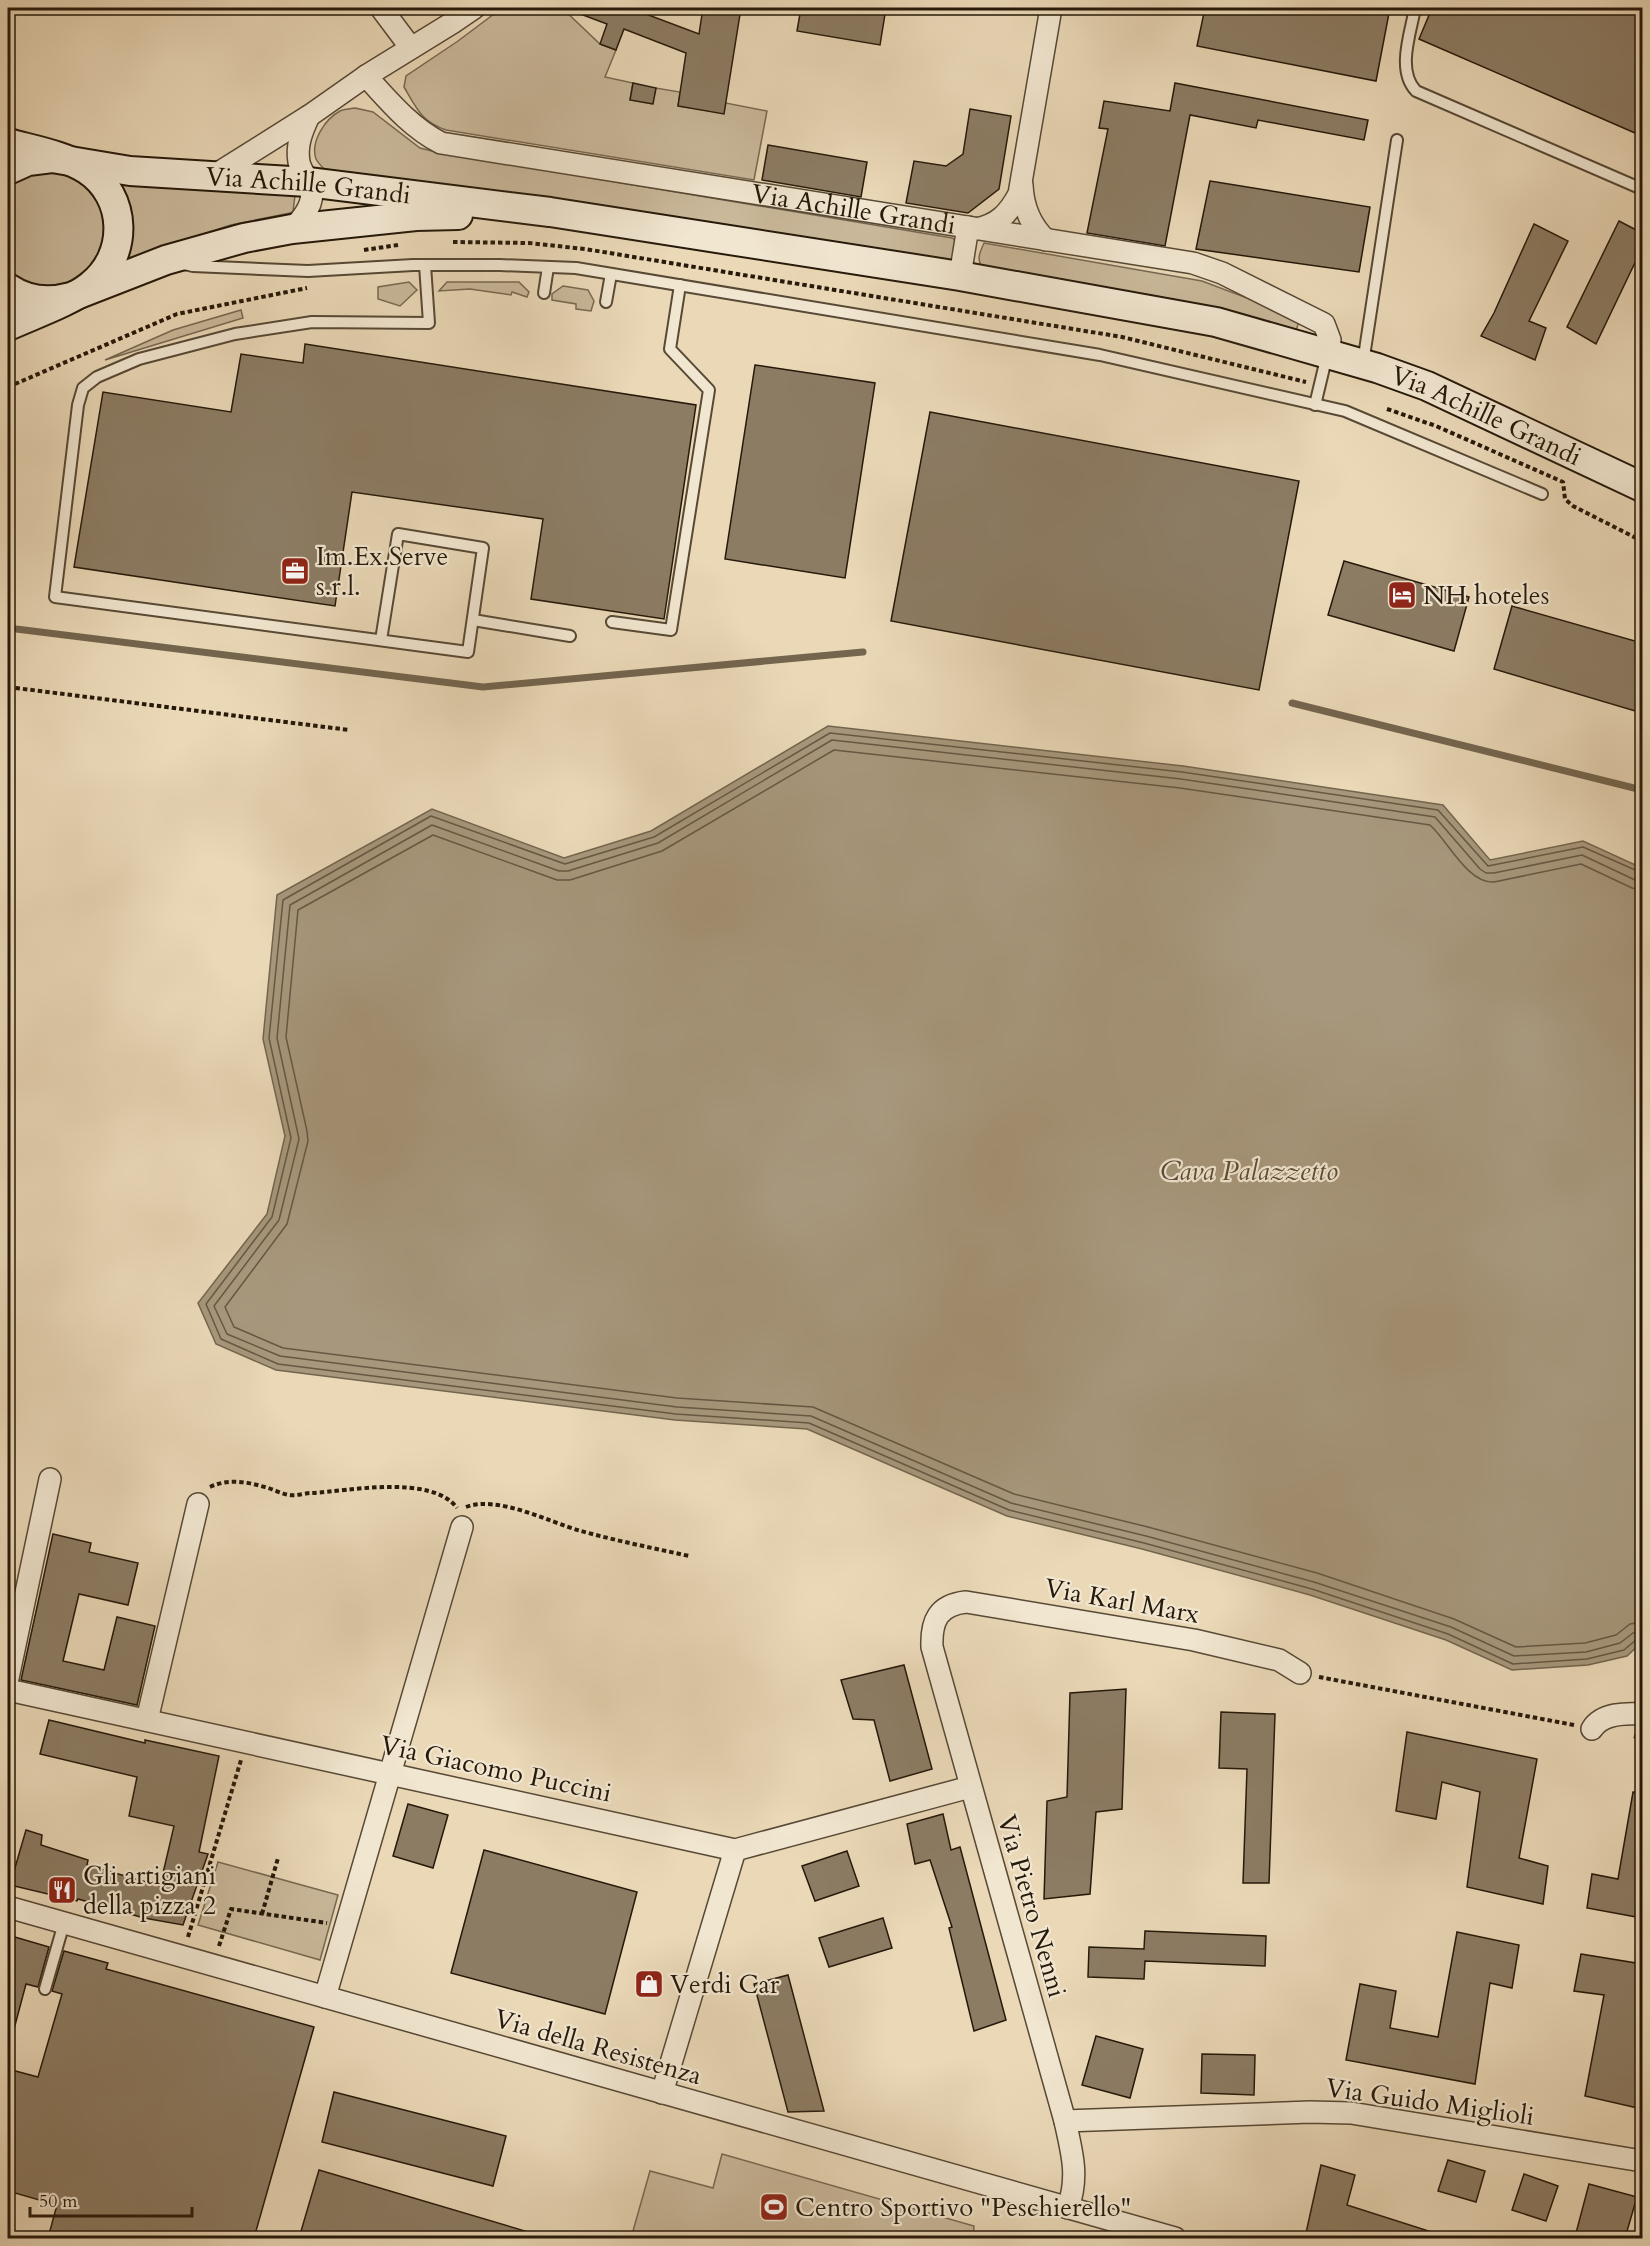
<svg xmlns="http://www.w3.org/2000/svg" width="1650" height="2246" font-family="Cardo,serif">
	<rect width="100%" height="100%" fill="#ead8b7"/>
	<filter id="stains"><feTurbulence type="fractalNoise" baseFrequency=".00333" numOctaves="4"/><feColorMatrix values="0 0 0 0 .2 0 0 0 0 .09 0 0 0 0 .02 0 0 0 .5 -.17"/></filter>
	<radialGradient id="worn" r=".72"><stop offset=".6" stop-color="#630" stop-opacity="0"/><stop offset="1" stop-color="#630" stop-opacity=".3"/></radialGradient>
	<g fill="#c9b89a" stroke="#786852" stroke-width="1.5">
		<path d="M502,8H562L600,44L616,50L605,77L633,83L630,100L652,104L656,88L680,92L678,106L723,113L726,103L767,111L754,180L446,130C421,121 417,109 404,87L406,76L458,41Z"/>
		<path d="M355,108L373,112L420,148L436,152L952,238L956,240L955,255L951,261L325,170C322,167 318,163 316,159C310,142 325,119 340,111C344,109 350,109 355,108Z"/>
		<path d="M54,171C66,175 77,178 87,187C128,224 94,292 41,287C28,285 17,281 8,272V187C22,174 35,172 54,171Z"/>
		<path d="M122,182L292,193L295,196L293,211L290,213L231,225L129,258L126,256L121,186Z"/>
		<path d="M984,243L1202,281L1300,318L1296,331L984,270C976,260 979,254 984,243Z"/>
		<path d="M409,282L417,290L400,306L378,299V287Z"/>
		<path d="M447,282H519L529,292L527,297L512,292L511,295L470,289L439,291Z"/>
		<path d="M563,286L588,290L594,301L591,311L576,309V304L552,300V294Z"/>
		<path d="M241,310L243,318L105,360L173,330Z"/>
		<path d="M218,1862L338,1895L320,1960L198,1925Z"/>
		<path d="M722,2154L974,2226L973,2238H631L650,2171L713,2188Z"/>
	</g>
	<path fill="#a7977c" stroke="#73654e" stroke-width="1.5" d="M828,726L1183,766L1443,805L1490,860L1583,841L1642,868V1642L1627,1656L1588,1665L1512,1670L1446,1640L1310,1595L1142,1549L1007,1516L807,1429L675,1420L276,1370L216,1344L198,1303L267,1214L285,1136L263,1039L277,895L432,809L564,858L651,831Z"/>
	<g fill="none" stroke-linecap="round" stroke-linejoin="round">
		<g stroke="#665843" stroke-width="1.5">
			<path d="M1642,873L1583,847L1488,866L1438,810L1182,772L830,733L654,837L565,864L431,816L283,900L269,1038L291,1138L272,1217L206,1304L221,1339L278,1364L676,1414L809,1423L1009,1510L1144,1543L1312,1589L1448,1634L1513,1664L1587,1659L1624,1650L1637,1639L1642,1638"/>
			<path d="M1642,881L1635,880L1582,855L1494,873H1486L1480,869L1435,817L1181,779L832,740L658,843L568,871H559L432,825L290,905L277,1038L299,1139L279,1220L214,1306L227,1334L280,1356L677,1407L811,1416L1011,1503L1146,1536L1314,1582L1451,1627L1514,1656L1586,1652L1620,1643L1633,1633L1642,1631"/>
			<path d="M1642,890L1632,888L1581,864L1494,882C1468,884 1448,841 1430,825L1180,788L834,750L662,851L570,880H557L433,835L298,910L286,1037L307,1131L308,1141L287,1224L225,1307L234,1327L283,1348L677,1398L813,1407L1014,1494L1148,1527L1317,1573L1454,1619L1516,1647L1585,1643L1616,1635L1630,1624L1642,1622"/>
		</g>
		<g stroke="#73654e" stroke-width="7">
			<path d="M8,628L483,687L863,652"/>
			<path d="M1292,703L1642,790"/>
		</g>
	</g>
	<g fill="#8c7c64" stroke="#26190a" stroke-width="1.5">
		<path d="M567,8H630L699,34L703,8H741L724,114L678,106L686,53L624,29L616,50L600,44L607,24L567,9Z"/>
		<path d="M801,8H886L880,45L797,31Z"/>
		<path d="M1205,8H1390L1376,81L1197,46Z"/>
		<path d="M1432,8H1642V136L1419,39Z"/>
		<path d="M633,83L656,88L653,104L630,100Z"/>
		<path d="M1175,83L1368,120L1364,140L1258,120L1256,128L1190,115L1165,246L1087,233L1108,129L1099,128L1104,101L1170,111Z"/>
		<path d="M970,109L1011,116L999,189L968,213L906,203L914,161L946,166L963,154Z"/>
		<path d="M768,145L867,162L861,197L762,180Z"/>
		<path d="M1210,181L1370,207L1359,272L1196,249Z"/>
		<path d="M1619,221L1642,233V248L1596,344L1567,327Z"/>
		<path d="M1534,224L1568,241L1529,321L1546,328L1535,360L1481,336L1494,313Z"/>
		<path d="M305,344L696,405L664,619L531,599L543,519L352,492L335,606L74,567L103,392L231,412L241,354L303,363Z"/>
		<path d="M755,365L875,383L845,578L725,559Z"/>
		<path d="M930,412L1299,481L1259,690L891,621Z"/>
		<path d="M1344,561L1469,597L1454,651L1328,615Z"/>
		<path d="M1512,606L1642,643V713L1494,669Z"/>
		<path d="M53,1534L91,1543L89,1552L138,1563L128,1605L79,1594L63,1661L104,1670L117,1617L155,1626L137,1705L21,1680Z"/>
		<path d="M904,1665L932,1769L890,1781L874,1720L853,1719L841,1680Z"/>
		<path d="M1126,1689L1122,1809L1096,1812L1090,1894L1044,1899L1047,1801L1067,1797L1070,1693Z"/>
		<path d="M1221,1712L1275,1714L1269,1883H1243L1247,1769L1219,1768Z"/>
		<path d="M49,1720L145,1743V1740L219,1756L199,1852L208,1854L183,1925L144,1918L78,1899L77,1901L10,1885L26,1830L42,1835L41,1845L88,1860L87,1865L160,1886L174,1826L129,1816L137,1777L40,1754Z"/>
		<path d="M1407,1732L1537,1759L1519,1858L1548,1866L1543,1904L1467,1887L1480,1792L1442,1782L1436,1819L1396,1811Z"/>
		<path d="M1633,1792L1642,1793V1918L1587,1908L1592,1874L1618,1879Z"/>
		<path d="M408,1804L448,1815L433,1868L393,1856Z"/>
		<path d="M943,1814L951,1850L960,1847L1006,2020L974,2031L949,1928L952,1927L930,1860L915,1864L907,1824Z"/>
		<path d="M484,1850L637,1892L605,2014L451,1973Z"/>
		<path d="M847,1851L859,1886L815,1901L802,1866Z"/>
		<path d="M883,1918L892,1948L829,1967L819,1938Z"/>
		<path d="M1145,1931L1266,1936L1265,1966L1145,1961L1144,1979L1088,1977L1089,1947L1144,1949Z"/>
		<path d="M1457,1932L1519,1945L1512,1988L1490,1983L1475,2084L1346,2060L1360,1984L1396,1991L1390,2028L1438,2037Z"/>
		<path d="M8,1935L49,1947L38,1987L26,1984L13,2033L8,2032Z"/>
		<path d="M64,1951L108,1963L106,1969L314,2027L254,2238H48L57,2205L8,2191V2069L38,2077L62,1994L52,1991Z"/>
		<path d="M1581,1954L1642,1964V2032L1636,2064L1642,2065V2109L1585,2096L1604,1995L1574,1991Z"/>
		<path d="M788,1975L824,2111L788,2112L754,1984Z"/>
		<path d="M1096,2036L1143,2049L1130,2098L1082,2085Z"/>
		<path d="M1202,2054L1255,2055L1254,2095L1201,2093Z"/>
		<path d="M334,2092L506,2136L493,2186L322,2142Z"/>
		<path d="M1448,2160L1485,2171L1476,2202L1438,2191Z"/>
		<path d="M1321,2165L1355,2175L1347,2205L1441,2235L1440,2238H1330L1306,2233Z"/>
		<path d="M319,2170L535,2234V2238H299Z"/>
		<path d="M1524,2174L1558,2186L1546,2221L1512,2210Z"/>
		<path d="M1589,2184L1637,2197L1625,2238H1596L1576,2233Z"/>
	</g>
	<g fill="none" stroke-linecap="round" stroke-linejoin="round">
		<g stroke="#574935" stroke-width="14">
			<g id="service">
				<path d="M1415,8C1411,32 1396,70 1416,91L1642,189"/>
				<path d="M184,264L193,266L308,271L413,265H500L576,268L1100,355L1345,411L1542,494"/>
				<path d="M544,293L548,267"/>
				<path d="M606,302L611,274"/>
				<path d="M1363,363L1397,140"/>
				<path d="M1315,405L1327,355"/>
				<path d="M473,620L570,636"/>
				<path d="M612,622L671,630L709,390L670,349L680,285"/>
				<path d="M381,640L398,534L483,548L468,652L55,597L78,405L83,388L97,377L139,359L235,334L312,322L429,323L425,265"/>
				<path d="M45,1989L64,1923"/>
			</g>
		</g>
		<g stroke="#574935" stroke-width="24">
			<g id="minor">
				<path d="M381,8L411,48"/>
				<path id="s1" d="M366,76C389,101 410,127 441,143L1193,263L1222,273L1324,324L1330,340L1327,354"/>
				<path d="M212,177L309,116L366,76L452,23L474,8"/>
				<path d="M1022,185C1023,207 1030,225 1046,240"/>
				<path d="M292,229C303,219 315,203 311,187C308,178 301,172 299,162C296,145 302,131 309,116"/>
				<path d="M976,229C998,225 1009,213 1019,194L1051,8"/>
				<path d="M960,276L968,227"/>
				<path d="M8,1678L50,1479"/>
				<path d="M8,1690L735,1850L970,1787"/>
				<path d="M147,1720L198,1504"/>
				<path d="M1592,1729C1602,1713 1626,1713 1642,1714"/>
				<path d="M8,1907L1175,2238"/>
				<path d="M325,1997L462,1527"/>
				<path d="M662,2093L735,1850"/>
				<path d="M1065,2121L1310,2112L1351,2113L1642,2161"/>
				<path d="M1068,2208C1079,2176 1072,2153 1065,2121L932,1647C931,1621 938,1605 966,1602L1194,1640L1279,1660L1300,1673"/>
			</g>
		</g>
		<g stroke="#26190a" stroke-width="32">
			<g id="secondary">
				<path d="M8,143C33,150 63,155 86,169C128,196 129,256 90,286C70,302 32,315 8,326"/>
				<path id="s2" d="M8,170L28,161L52,158L130,171L308,182L550,212L960,276L1216,322L1377,368L1427,386L1642,487"/>
				<path d="M8,288C27,301 49,303 71,297L166,260L244,238L292,229L416,216L458,215"/>
			</g>
		</g>
		<g stroke="#26190a" stroke-width="4" stroke-dasharray="4.5 3" stroke-linecap="butt">
			<path d="M453,242L529,243L585,249L1122,337L1306,382"/>
			<path d="M364,250L398,245"/>
			<path d="M8,387L177,314L307,288"/>
			<path d="M1387,409L1436,426L1563,482L1565,499L1573,506L1642,541"/>
			<path d="M8,687L349,730"/>
			<path d="M210,1487C229,1478 248,1482 268,1488C275,1490 282,1494 290,1495C296,1496 305,1493 312,1493C349,1491 432,1474 457,1508"/>
			<path d="M466,1507C498,1495 549,1522 581,1531C617,1541 653,1548 689,1556"/>
			<path d="M1319,1677L1574,1725"/>
			<path d="M1634,1736L1642,1738"/>
			<path d="M262,1914L278,1858"/>
			<path d="M188,1937L241,1760"/>
			<path d="M219,1946L231,1909L327,1923"/>
		</g>
		<use href="#service" stroke="#f1e6d0" stroke-width="10"/>
		<use href="#minor" stroke="#f1e6d0" stroke-width="21"/>
		<use href="#secondary" stroke="#f1e6d0" stroke-width="28"/>
	</g>
	<defs>
		<g id="office-square" transform="scale(1.5)"><rect x="-9" y="-9" width="18" height="18" rx="4" fill="#8f2418" stroke="#f1e6d0"/><path d="M-6-3h4V-5.5h4V-3h4V5H-6ZM-1-4.5V-3h2v-1.5ZM-6 0V1H6V0Z" fill="#fff"/></g>
		<g id="hotel-square" transform="scale(1.5)"><rect x="-9" y="-9" width="18" height="18" rx="4" fill="#8f2418" stroke="#f1e6d0"/><path d="M-6-4.5h1.5V1H6V5H4.5V3h-9V5H-6ZM-4 0a1.8 1.8 0 1 1 3.6 0ZM.5 0V-2.5h3Q6-2.5 6 0Z" fill="#fff"/></g>
		<g id="restaurant-square" transform="scale(1.5)"><rect x="-9" y="-9" width="18" height="18" rx="4" fill="#8f2418" stroke="#f1e6d0"/><path d="M-5-6h1v4h1v-4h1v4h1v-4h1v5L-1.5 .5V6h-2V.5L-5-1ZM5-6V6H3V1.5H1.5Q1.5-4 5-6Z" fill="#fff"/></g>
		<g id="shop-square" transform="scale(1.5)"><rect x="-9" y="-9" width="18" height="18" rx="4" fill="#8f2418" stroke="#f1e6d0"/><path d="M-5-2.5h2.3a2.7 3.5 0 0 1 5.4 0H5L5.5 6h-11ZM-1.5-2.5h3a1.5 2.3 0 0 0-3 0Z" fill="#fff"/></g>
		<g id="stadium-square" transform="scale(1.5)"><rect x="-9" y="-9" width="18" height="18" rx="4" fill="#8f2418" stroke="#f1e6d0"/><path d="M0-5a6.5 5 0 1 0 0 10a6.5 5 0 1 0 0-10ZM-3.5-1.8h7v3.6h-7Z" fill="#fff"/></g>
	</defs>
	<g fill-rule="evenodd">
		<use href="#office-square" x="295" y="571"/>
		<use href="#hotel-square" x="1402" y="595"/>
		<use href="#restaurant-square" x="62" y="1890"/>
		<use href="#shop-square" x="649" y="1984"/>
		<use href="#stadium-square" x="774" y="2207"/>
	</g>
	<g text-anchor="middle" dominant-baseline="central" stroke-width="4.5" stroke-linejoin="round" paint-order="stroke">
		<g font-size="26" fill="#26190a" stroke="#f1e6d0">
			<text stroke="none"><textPath href="#s2" startOffset="304">Via Achille Grandi</textPath></text>
			<text stroke="none"><textPath href="#s1" startOffset="519">Via Achille Grandi</textPath></text>
			<text stroke="none"><textPath href="#s2" startOffset="1509">Via Achille Grandi</textPath></text>
			<text transform="translate(1122 1601) rotate(10)">Via Karl Marx</text>
			<text transform="translate(496 1769) rotate(12)">Via Giacomo Puccini</text>
			<text transform="translate(1032 1906) rotate(74)">Via Pietro Nenni</text>
			<text transform="translate(598 2047) rotate(16)">Via della Resistenza</text>
			<text transform="translate(1430 2102) rotate(8)">Via Guido Miglioli</text>
		</g>
		<g font-size="26" fill="#26190a" stroke="#f1e6d0" text-anchor="start">
			<text x="316" y="556">Im.Ex.Serve<tspan x="316" dy="30">s.r.l.</tspan></text>
			<text x="1423" y="595">NH hoteles</text>
			<text x="83" y="1875">Gli artigiani<tspan x="83" dy="30">della pizza 2</tspan></text>
			<text x="670" y="1984">Verdi Car</text>
			<text x="795" y="2207">Centro Sportivo "Peschierello"</text>
		</g>
		<g font-size="27" font-style="italic" fill="#5a4b38" stroke="#f1e6d0">
			<text x="1249" y="1171">Cava Palazzetto</text>
		</g>
	</g>
	<rect width="1650" height="2246" fill="none" stroke="#ead8b7" stroke-width="30"/>
	<rect x="9" y="9" width="1632" height="2228" fill="none" stroke="#26190a" stroke-width="3"/>
	<rect x="15" y="15" width="1620" height="2216" fill="none" stroke="#26190a" stroke-width="1.5"/>
	<path d="M30 2207v9h162v-9" fill="none" stroke="#26190a" stroke-width="3"/>
	<text x="39" y="2207" font-size="18" fill="#26190a" stroke="#f1e6d0" stroke-width="4.5" paint-order="stroke">50 m</text>
	<rect width="100%" height="100%" filter="url(#stains)"/>
	<rect width="100%" height="100%" fill="url(#worn)"/>
</svg>
